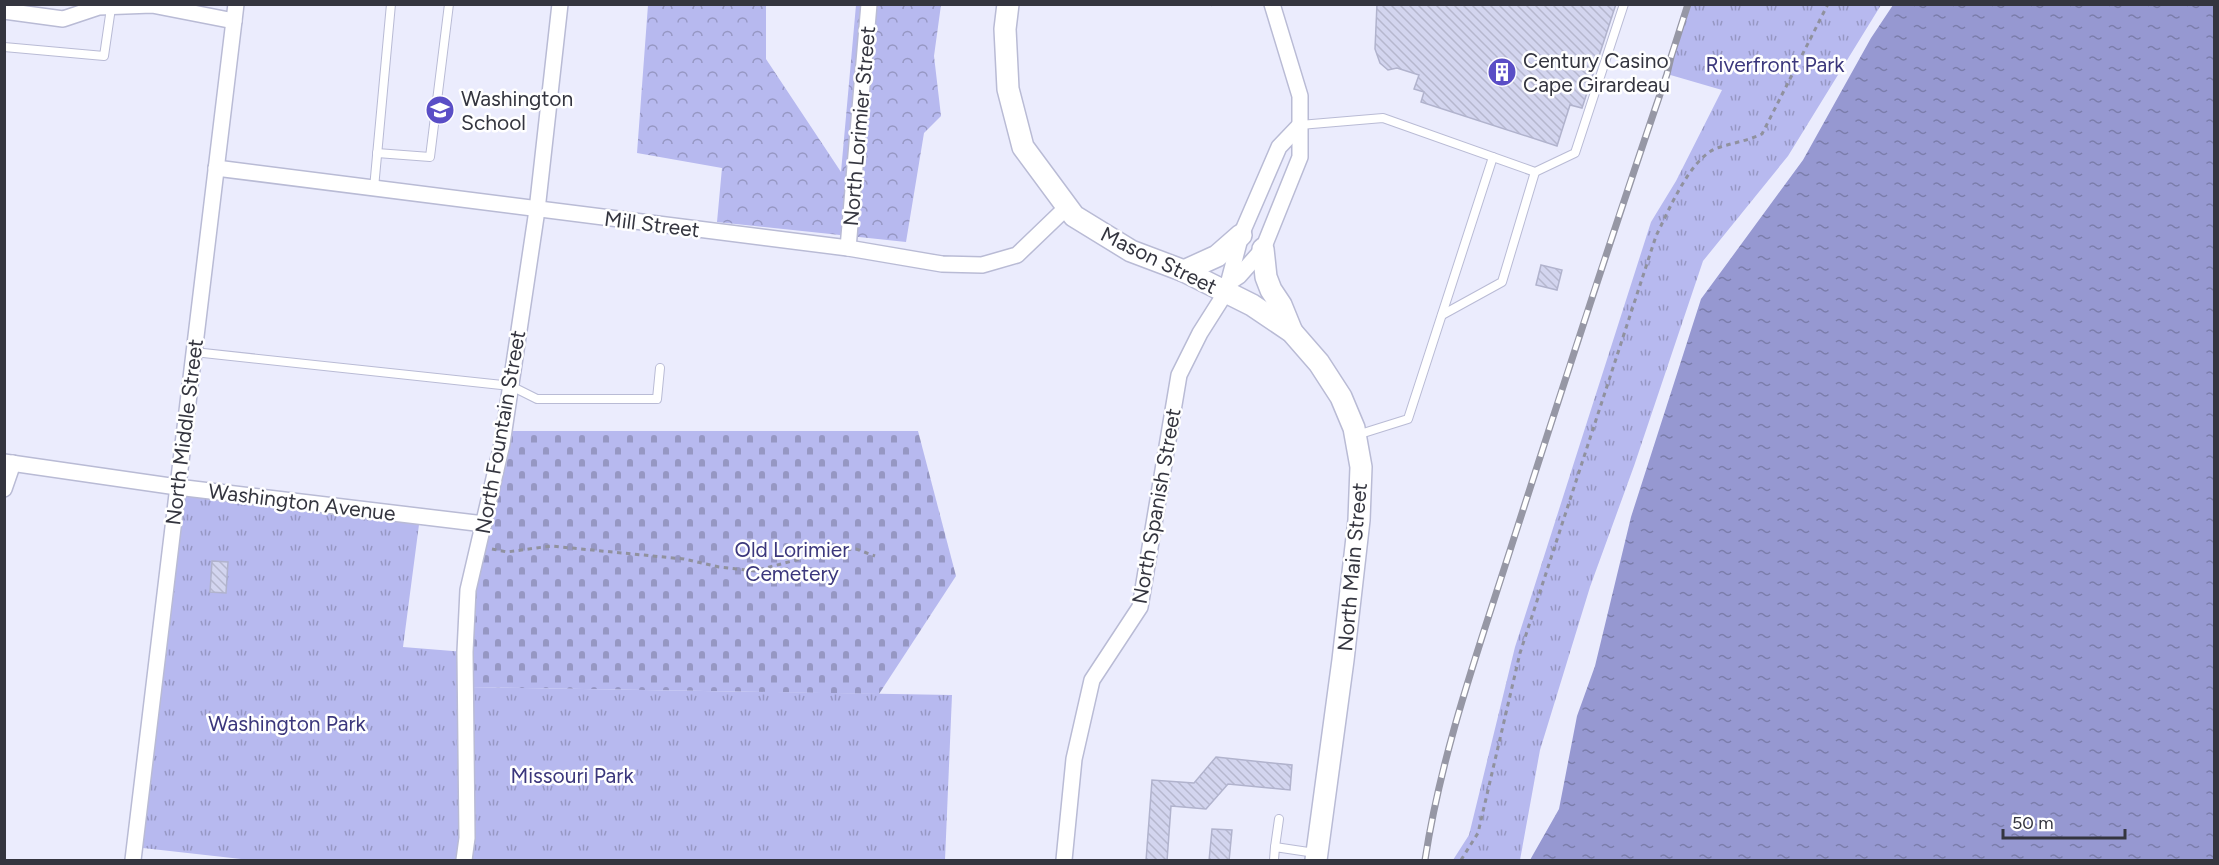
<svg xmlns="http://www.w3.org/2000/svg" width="2219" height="865" font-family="Figtree,sans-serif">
	<defs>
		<pattern id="forest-crowns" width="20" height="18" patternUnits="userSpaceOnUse" patternTransform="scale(1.5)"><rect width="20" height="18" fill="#b7b9ef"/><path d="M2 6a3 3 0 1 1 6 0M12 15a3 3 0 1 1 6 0" fill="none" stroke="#9697c3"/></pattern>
		<pattern id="cemetery-stones" width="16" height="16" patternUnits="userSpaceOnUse" patternTransform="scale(1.5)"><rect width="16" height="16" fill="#b7b9ef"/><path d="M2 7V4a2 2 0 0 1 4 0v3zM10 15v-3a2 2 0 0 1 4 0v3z" fill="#9697c3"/></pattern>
		<pattern id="park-tufts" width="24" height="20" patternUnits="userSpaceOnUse" patternTransform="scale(1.5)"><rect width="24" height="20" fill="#b7b9ef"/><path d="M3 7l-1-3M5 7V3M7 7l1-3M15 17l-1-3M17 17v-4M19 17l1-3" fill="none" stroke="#9697c3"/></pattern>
		<pattern id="water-ripples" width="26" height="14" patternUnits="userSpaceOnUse" patternTransform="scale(1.5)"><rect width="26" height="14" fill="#9698d1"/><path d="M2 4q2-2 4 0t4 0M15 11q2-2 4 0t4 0" fill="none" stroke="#7b7dab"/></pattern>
		<pattern id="building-back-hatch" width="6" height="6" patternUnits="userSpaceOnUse" patternTransform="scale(1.5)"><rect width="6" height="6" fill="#d3d5ef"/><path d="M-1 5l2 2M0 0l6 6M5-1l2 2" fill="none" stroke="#b6b7ce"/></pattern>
	</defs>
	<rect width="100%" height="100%" fill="#ebecfd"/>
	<path fill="url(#forest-crowns)" d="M648,5H766V59L841,172L856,5H941L934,56L941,116L924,133L906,242L717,222L722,168L637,153Z"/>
	<path fill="url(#cemetery-stones)" d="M504,431H918L956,576L879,694L466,687L468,590Z"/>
	<g fill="url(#park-tufts)">
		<path d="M1688,5H1881L1788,156L1703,261L1634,466L1590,587L1540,750L1520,860H1453L1469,835L1515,647L1651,222L1676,181L1722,90L1667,74L1671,57Z"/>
		<path d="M177,487L420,517L403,647L465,652L462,860H250L134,847Z"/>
		<path d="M466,687L952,695L945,860H464Z"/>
	</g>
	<path fill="url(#water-ripples)" d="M1893,5H2214V860H1530L1559,809L1577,716L1595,666L1631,517L1701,299L1803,160L1871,38Z"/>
	<g fill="url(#building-back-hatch)" stroke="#b1b3cd" stroke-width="1.5">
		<path d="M1377,4H1616L1582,108L1570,105L1557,146L1421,102L1424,92L1414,89L1419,75L1397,68L1388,70L1380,63L1375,49Z"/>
		<path d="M1541,265L1562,270L1557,290L1536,285Z"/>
		<path d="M212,561L228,562L226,593L210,592Z"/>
		<path d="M1216,757L1292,765L1290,790L1228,784L1206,809L1171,806L1167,861H1146L1152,780L1194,783Z"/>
		<path d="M1212,829L1232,830L1229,861H1209Z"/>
	</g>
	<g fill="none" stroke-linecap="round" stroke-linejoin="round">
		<g stroke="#b9bbd5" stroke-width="10">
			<g id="lane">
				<path d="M4,47L104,56L111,8"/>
				<path d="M1300,125L1383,118L1535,172L1575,153L1624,4"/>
				<path d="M377,153L430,157L449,4"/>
				<path d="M374,188L391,4"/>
				<path d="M1442,315L1502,282L1535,172"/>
				<path d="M194,352L511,386L537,399H657L660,368"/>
				<path d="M1357,435L1408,419L1493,157"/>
				<path d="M1275,847L1279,819"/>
				<path d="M1274,860L1275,847L1315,853"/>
			</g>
		</g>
		<g stroke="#b9bbd5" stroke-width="18">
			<g id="street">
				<path d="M4,11L63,19L99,7L152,5L234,21"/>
				<path d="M216,168L848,248L942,264L982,265L1017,255L1067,207"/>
				<path d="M848,248L869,4"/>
				<path d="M1230,282L1239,276L1263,249L1300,157V96L1272,4"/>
				<path d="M4,462L177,487L484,524"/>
				<path d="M4,489L13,463"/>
				<path d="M133,860L236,4"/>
				<path d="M464,860L467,838L465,652L468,590L502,444L537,210L560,4"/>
				<path d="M1064,860L1074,759L1092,680L1140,607L1179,375L1200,333L1226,292L1241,235L1279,147L1300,125"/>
			</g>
		</g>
		<g stroke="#b9bbd5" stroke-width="24">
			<g id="secondary">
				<path d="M1008,4L1005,29L1008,89L1023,147L1074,216L1131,251L1184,271L1252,305L1292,332L1319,363L1341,397L1354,428L1361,467L1359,520L1343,660L1316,860"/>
				<path d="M1263,249L1266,277L1271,290L1281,305L1292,332"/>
				<path d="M1184,271L1217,256L1241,235"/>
			</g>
		</g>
		<g stroke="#90919e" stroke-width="3" stroke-dasharray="4.5 4.5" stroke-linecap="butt">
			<path d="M1211,5L1213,4"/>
			<path d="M492,549L507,552L551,546L684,559L719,567L755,571L833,550L856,549L875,556"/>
			<path d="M1461,860L1478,833L1520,653L1656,236C1668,212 1690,158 1717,148C1732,143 1747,141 1762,134L1828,4"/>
		</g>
		<use href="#lane" stroke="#fff" stroke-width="8"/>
		<use href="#street" stroke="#fff" stroke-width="15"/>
		<use href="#secondary" stroke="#fff" stroke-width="21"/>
		<g stroke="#9697a5" stroke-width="7">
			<path id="rail" d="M1425,860C1442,749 1480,645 1514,538C1564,383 1614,228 1667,74L1671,57L1688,4"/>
		</g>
		<use href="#rail" stroke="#fff" stroke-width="4.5" stroke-dasharray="14" stroke-linecap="butt"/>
	</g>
	<defs>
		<g id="building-disc" transform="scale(1.5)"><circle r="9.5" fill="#5a4ec6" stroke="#fff"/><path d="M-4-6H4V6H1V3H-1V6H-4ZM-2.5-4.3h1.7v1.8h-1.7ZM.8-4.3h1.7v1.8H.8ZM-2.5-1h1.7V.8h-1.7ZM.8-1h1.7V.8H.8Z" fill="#fff"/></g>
		<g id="school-disc" transform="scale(1.5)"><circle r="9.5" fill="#5a4ec6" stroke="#fff"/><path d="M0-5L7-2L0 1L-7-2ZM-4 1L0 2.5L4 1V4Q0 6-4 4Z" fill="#fff"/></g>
	</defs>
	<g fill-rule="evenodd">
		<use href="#building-disc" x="1502" y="72"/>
		<use href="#school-disc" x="440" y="110"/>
	</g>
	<g text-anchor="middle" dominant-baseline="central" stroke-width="5" stroke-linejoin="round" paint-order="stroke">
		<g font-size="21" fill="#34353f" stroke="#fff" text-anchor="start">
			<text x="1523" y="60">Century Casino<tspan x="1523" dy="24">Cape Girardeau</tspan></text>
			<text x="461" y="98">Washington<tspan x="461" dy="24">School</tspan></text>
		</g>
		<g font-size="21" fill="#3b377c" stroke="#fff">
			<text x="1775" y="64">Riverfront Park</text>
			<text x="792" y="549">Old Lorimier<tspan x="792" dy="24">Cemetery</tspan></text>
			<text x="287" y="723">Washington Park</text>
			<text x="572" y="775">Missouri Park</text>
		</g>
		<g font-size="21" fill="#34353f" stroke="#fff">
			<text transform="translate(859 126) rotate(-85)">North Lorimier Street</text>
			<text transform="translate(652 224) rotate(7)">Mill Street</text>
			<text transform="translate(1159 260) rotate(26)">Mason Street</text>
			<text transform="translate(184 432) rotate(-83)">North Middle Street</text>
			<text transform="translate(500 432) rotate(-80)">North Fountain Street</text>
			<text transform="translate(302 502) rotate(7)">Washington Avenue</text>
			<text transform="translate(1156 506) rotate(-80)">North Spanish Street</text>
			<text transform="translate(1352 567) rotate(-85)">North Main Street</text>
		</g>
	</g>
	<rect width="2219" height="865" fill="none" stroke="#34353f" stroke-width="12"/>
	<path d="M2003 829v9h122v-9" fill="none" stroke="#34353f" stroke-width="3"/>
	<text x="2012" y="829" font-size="18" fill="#34353f" stroke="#ffffff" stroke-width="4.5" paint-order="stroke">50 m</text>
</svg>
